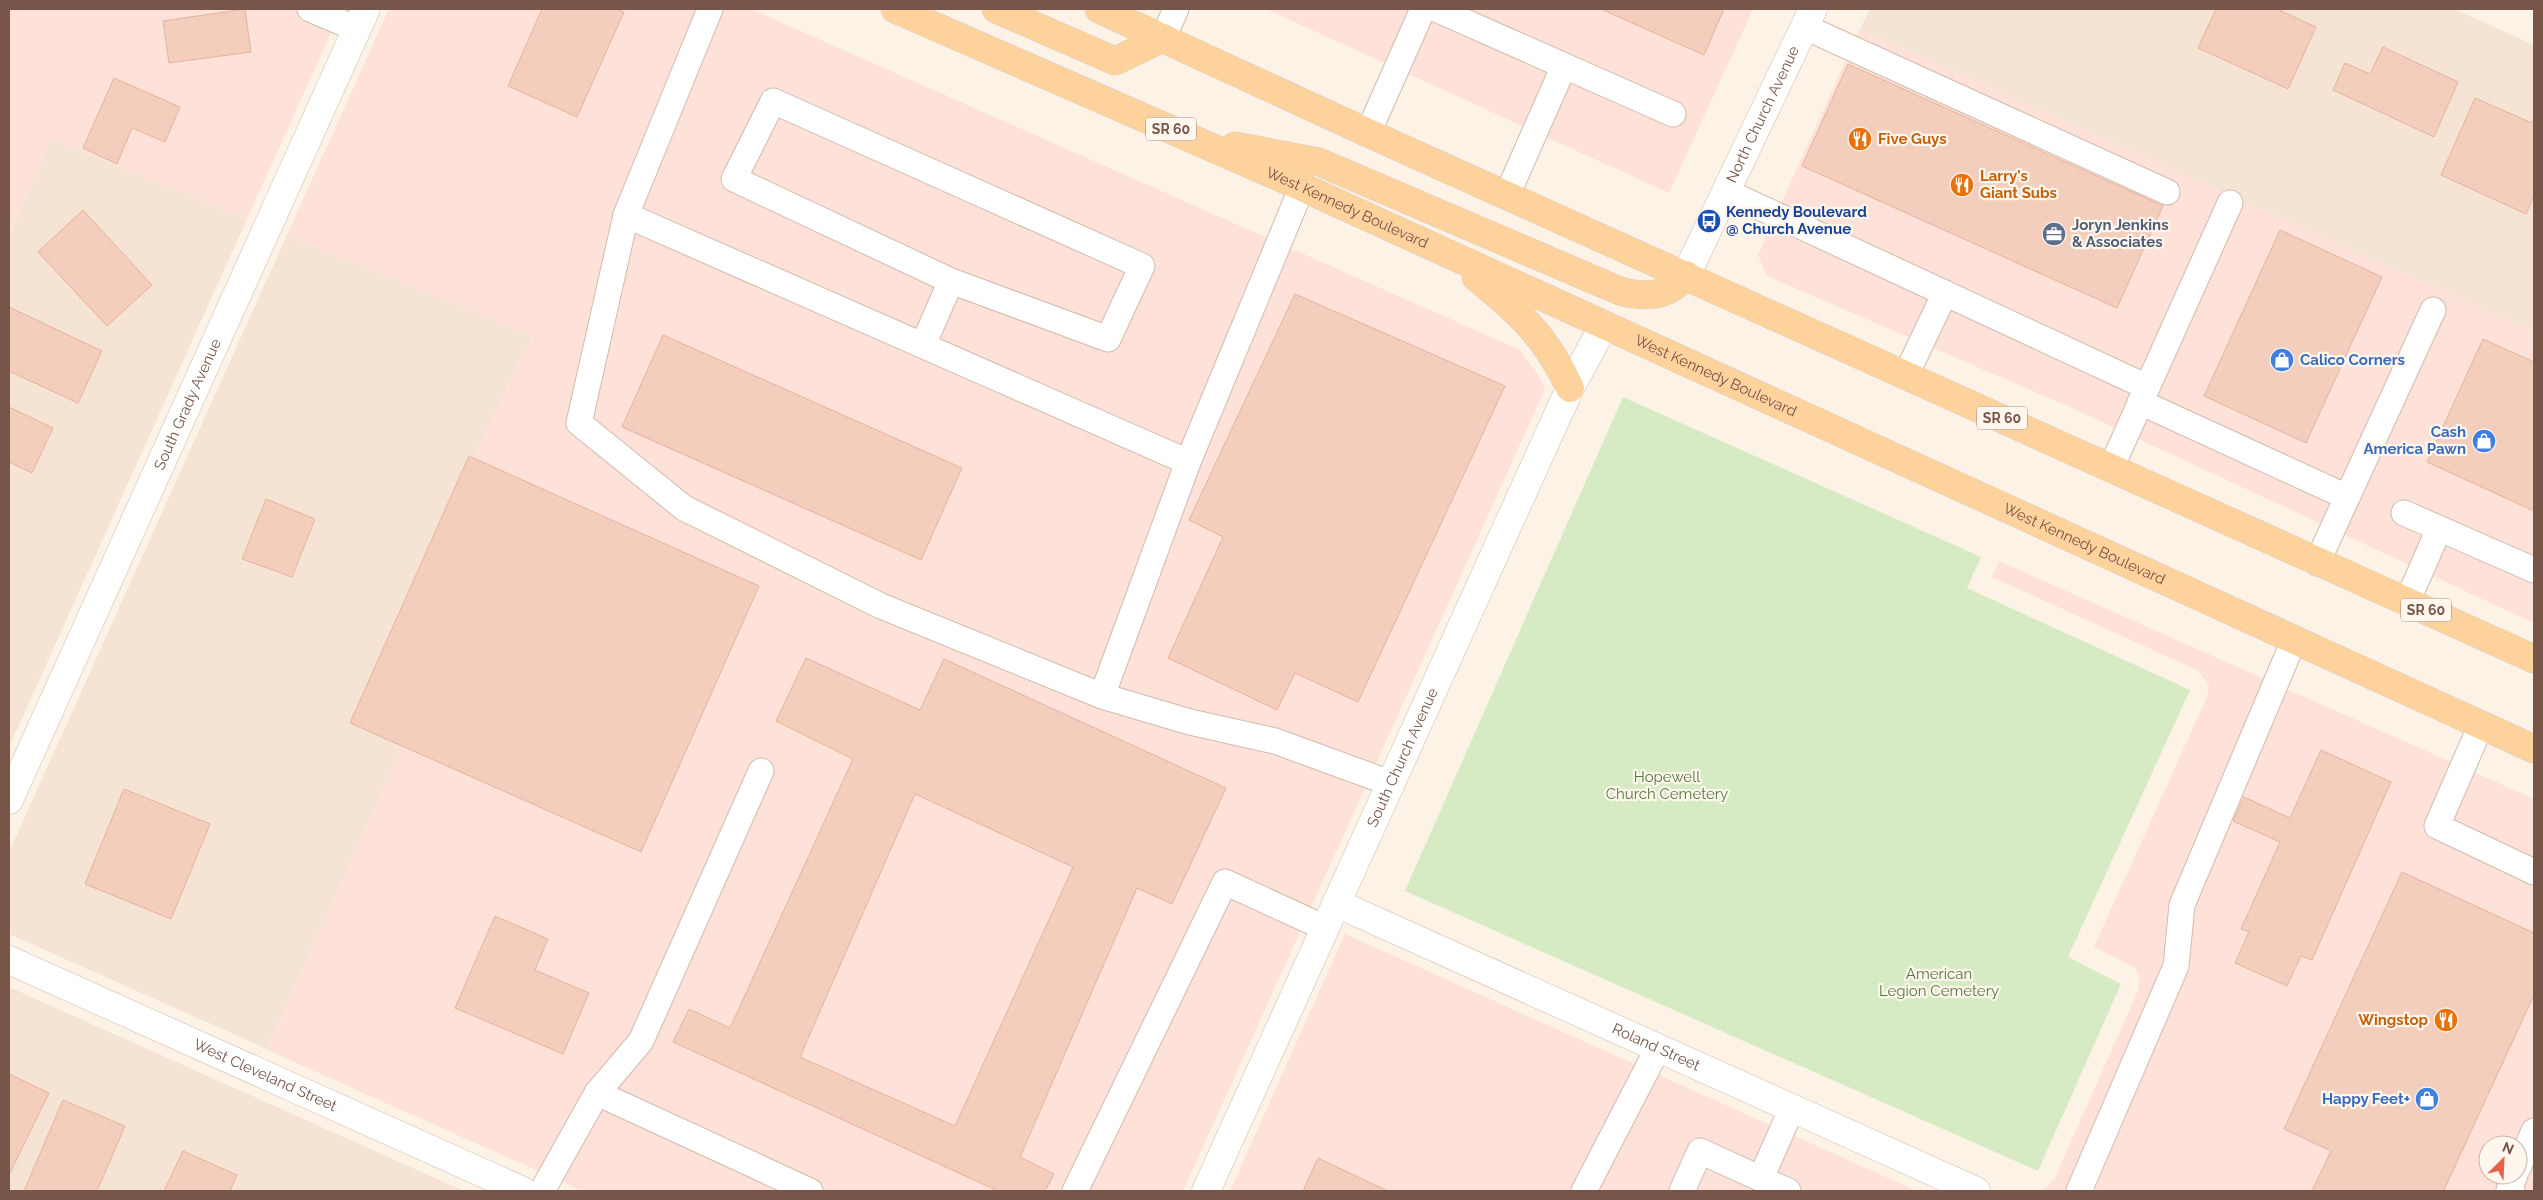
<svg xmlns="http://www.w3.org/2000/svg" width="2543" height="1200" font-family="Raleway,sans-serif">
	<rect width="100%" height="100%" fill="#fdf2e6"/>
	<g fill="#f5e3d4">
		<path d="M1870,9H2454L2534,45V332L1860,29Z"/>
		<path d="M51,139L247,219L9,747V237Z"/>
		<path d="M287,235L533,335L389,630L446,649L267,1049L9,934V852Z"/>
		<path d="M9,987L464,1191H9Z"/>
	</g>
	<g fill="#fee1d9" fill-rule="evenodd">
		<path d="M9,9H342L247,219L51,139L9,237Z"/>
		<path d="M389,9H751L1520,350L1538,374L1545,389L1183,1191H583L267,1050L445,649L389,630L533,336L287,235Z"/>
		<path d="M1266,9H1753L1669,193Z"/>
		<path d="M1860,29L2534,332V623L2072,408L1767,276L1758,255Z"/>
		<path d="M1999,561L2534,799V1191H2036L2046,1188L2055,1178L2138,991L2140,978L2135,968L2094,947L2207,697L2209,685L2199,671L1992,577ZM2488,1145H2518V1175H2488Z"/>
		<path d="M1345,934L1917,1191H1230Z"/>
	</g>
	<path fill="#d6ebc3" d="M1623,397L1981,557L1967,588L2190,690L2068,957L2121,984L2038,1171L1405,891Z"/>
	<g fill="#f3cebc" stroke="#e7b39c" fill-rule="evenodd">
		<path d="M245,9L251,52L169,63L163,21Z"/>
		<path d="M542,9H616L624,12L577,117L508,86Z"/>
		<path d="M1601,9H1724L1704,55Z"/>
		<path d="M2216,9H2277L2316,27L2288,89L2198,48Z"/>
		<path d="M2383,47L2458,82L2434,137L2333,90L2345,63L2370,74Z"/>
		<path d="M1848,64L2163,206L2117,308L1802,166Z"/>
		<path d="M114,78L180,107L165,142L132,128L117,164L83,148Z"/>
		<path d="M2475,98L2532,123L2534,119V196L2526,214L2441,175Z"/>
		<path d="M83,210L152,285L107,326L38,252Z"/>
		<path d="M2280,230L2382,277L2306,443L2204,396Z"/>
		<path d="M1295,294L1505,386L1358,702L1295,673L1277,710L1168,658L1223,537L1189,520Z"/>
		<path d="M9,307L102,351L78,403L9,371Z"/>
		<path d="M663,335L962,468L921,560L622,427Z"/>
		<path d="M2483,339L2534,362V511L2427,462Z"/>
		<path d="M9,407L53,428L32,473L9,462Z"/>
		<path d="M469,456L759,586L641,852L350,723Z"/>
		<path d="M266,499L315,519L292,577L242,559Z"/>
		<path d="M806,658L920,710L944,659L1226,788L1172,904L1137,888L1020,1157L1054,1174L1045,1191H998L673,1042L689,1009L730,1028L853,759L776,721ZM915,794L1073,867L955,1126L800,1057Z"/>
		<path d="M2321,750L2391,782L2312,960L2301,956L2287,986L2235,963L2249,932L2241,929L2280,842L2233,821L2244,797L2290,818Z"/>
		<path d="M124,789L210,824L171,919L85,884Z"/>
		<path d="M2402,872L2534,933V995L2444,1190L2447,1191H2312L2331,1151L2284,1129Z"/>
		<path d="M495,916L548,939L535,970L589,993L563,1054L455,1008Z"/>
		<path d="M9,1074L49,1093L9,1175Z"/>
		<path d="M63,1100L125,1126L97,1191H24Z"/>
		<path d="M183,1151L237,1175L230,1191H164Z"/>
		<path d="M1318,1158L1379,1187L1388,1191H1303Z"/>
	</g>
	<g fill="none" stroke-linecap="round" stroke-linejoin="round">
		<g stroke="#d1bbad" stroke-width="27">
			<g id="service">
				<path d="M310,9L357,29"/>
				<path d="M710,9L626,215L1188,462L1302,187"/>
				<path d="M1436,9L1673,114"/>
				<path d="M1805,27L2167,192"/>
				<path d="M1163,38L1176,9"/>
				<path d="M1368,133L1423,9"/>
				<path d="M1727,192L2147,387"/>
				<path d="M1507,195L1564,66"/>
				<path d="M626,215L579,423L684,508L881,606L1102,696L1188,462"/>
				<path d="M923,345L951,281L734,179L773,101L1142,266L1108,339L951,281"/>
				<path d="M1906,375L1945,293"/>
				<path d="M2140,402L2347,497"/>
				<path d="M2111,468L2230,203"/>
				<path d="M2404,513L2534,570"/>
				<path d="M2317,563L2433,310"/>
				<path d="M2407,602L2439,529"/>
				<path d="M1102,696L1190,722L1275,741L1390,783"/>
				<path d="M2481,725L2437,826L2534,872"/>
				<path d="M597,1093L810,1191"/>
				<path d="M2518,1168L2534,1131"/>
				<path d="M1761,1178L1792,1108"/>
				<path d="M542,1191L597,1093L641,1041L761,771"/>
				<path d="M1075,1191L1225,882L1325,928"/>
				<path d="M1584,1191L1658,1048"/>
				<path d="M1682,1191L1700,1151L1788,1191"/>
				<path d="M2079,1191L2176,966L2182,905L2294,640"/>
				<path d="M2512,1191L2509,1190L2515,1175"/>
			</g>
		</g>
		<g stroke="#d1bbad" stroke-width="29">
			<g id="minor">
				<path id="s1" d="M1686,275L1813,9"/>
				<path id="s2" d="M9,800L366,9"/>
				<path id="s3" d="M1336,903L1976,1191"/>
				<path id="s4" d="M9,960L523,1191"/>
			</g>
		</g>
		<g stroke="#d1bbad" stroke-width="29">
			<g id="tertiary">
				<path id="s5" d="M1206,1191L1570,388L1604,325"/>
			</g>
		</g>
		<g stroke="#d9d0cc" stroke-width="29">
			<g id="primary">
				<path id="s6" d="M895,9L1302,187L2534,749"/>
				<path d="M996,9L1115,61L1163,38"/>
				<path d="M1099,9L1368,133L2534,659"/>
				<path d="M1235,146L1319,162L1620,291C1645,298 1669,297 1686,275"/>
				<path d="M1476,277C1520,313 1546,336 1570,388"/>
			</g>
		</g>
		<use href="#service" stroke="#fff" stroke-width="25"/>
		<use href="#minor" stroke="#fff" stroke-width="28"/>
		<use href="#tertiary" stroke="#fff" stroke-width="28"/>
		<use href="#primary" stroke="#fdd29c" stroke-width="28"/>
	</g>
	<defs>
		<g id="restaurant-disc" transform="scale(1.25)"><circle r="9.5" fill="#e8710a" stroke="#fff6ed"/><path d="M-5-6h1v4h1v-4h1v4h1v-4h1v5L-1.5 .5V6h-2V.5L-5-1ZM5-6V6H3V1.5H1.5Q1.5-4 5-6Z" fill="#fff"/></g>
		<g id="bus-disc" transform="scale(1.25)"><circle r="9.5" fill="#1a4fb4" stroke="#fff6ed"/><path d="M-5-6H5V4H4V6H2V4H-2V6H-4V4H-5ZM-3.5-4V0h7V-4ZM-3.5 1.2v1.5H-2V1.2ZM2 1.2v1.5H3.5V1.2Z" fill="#fff"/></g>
		<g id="office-disc" transform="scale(1.25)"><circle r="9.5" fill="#5c6f8a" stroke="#fff6ed"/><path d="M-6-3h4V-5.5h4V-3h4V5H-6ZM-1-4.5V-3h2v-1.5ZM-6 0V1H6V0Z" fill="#fff"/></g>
		<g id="shop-disc" transform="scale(1.25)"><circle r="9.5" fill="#3f7fe0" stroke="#fff6ed"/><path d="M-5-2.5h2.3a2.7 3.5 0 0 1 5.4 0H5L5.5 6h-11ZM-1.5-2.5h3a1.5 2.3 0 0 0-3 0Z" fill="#fff"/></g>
	</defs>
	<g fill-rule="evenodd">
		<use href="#restaurant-disc" x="1860" y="139"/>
		<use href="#restaurant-disc" x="1962" y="185"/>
		<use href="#bus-disc" x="1709" y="221"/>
		<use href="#office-disc" x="2054" y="234"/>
		<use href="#shop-disc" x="2282" y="360"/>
		<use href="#shop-disc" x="2484" y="441"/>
		<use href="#restaurant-disc" x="2446" y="1020"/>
		<use href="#shop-disc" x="2427" y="1099"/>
	</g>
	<g text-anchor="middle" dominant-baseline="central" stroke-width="4.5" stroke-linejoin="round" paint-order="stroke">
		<g fill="#fff6ed" stroke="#a0867a" stroke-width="1">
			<rect x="1146" y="117.5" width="50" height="23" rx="4"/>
			<rect x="1977" y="406.5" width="50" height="23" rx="4"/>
			<rect x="2401" y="598.5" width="50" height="23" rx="4"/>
		</g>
		<g font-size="14" font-weight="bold" fill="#775649">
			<text x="1171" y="129">SR 60</text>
			<text x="2002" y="418">SR 60</text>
			<text x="2426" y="610">SR 60</text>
		</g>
		<g font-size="15" fill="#775649" stroke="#fff6ed">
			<text stroke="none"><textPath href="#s1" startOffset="178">North Church Avenue</textPath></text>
			<text stroke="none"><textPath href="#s6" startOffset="494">West Kennedy Boulevard</textPath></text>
			<text stroke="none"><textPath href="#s6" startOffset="899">West Kennedy Boulevard</textPath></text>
			<text stroke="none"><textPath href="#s2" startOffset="434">South Grady Avenue</textPath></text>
			<text stroke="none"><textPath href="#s6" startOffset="1304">West Kennedy Boulevard</textPath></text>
			<text stroke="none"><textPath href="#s5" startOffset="476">South Church Avenue</textPath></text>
			<text stroke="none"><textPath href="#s3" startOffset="351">Roland Street</textPath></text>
			<text stroke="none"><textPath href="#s4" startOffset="281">West Cleveland Street</textPath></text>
		</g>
		<g font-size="15" font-weight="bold" fill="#c56008" stroke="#fff6ed" text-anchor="start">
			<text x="1878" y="139">Five Guys</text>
			<text x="1980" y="176">Larry's<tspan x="1980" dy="17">Giant Subs</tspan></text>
			<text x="2428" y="1020" text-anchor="end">Wingstop</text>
		</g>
		<g font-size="15" font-weight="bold" fill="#164399" stroke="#fff6ed" text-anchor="start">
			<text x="1726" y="212">Kennedy Boulevard<tspan x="1726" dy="17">@ Church Avenue</tspan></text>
		</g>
		<g font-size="15" font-weight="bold" fill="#4e5e75" stroke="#fff6ed" text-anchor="start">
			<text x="2072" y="225">Joryn Jenkins<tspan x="2072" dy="17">&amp; Associates</tspan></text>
		</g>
		<g font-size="15" font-weight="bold" fill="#366cbe" stroke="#fff6ed" text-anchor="end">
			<text x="2300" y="360" text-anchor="start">Calico Corners</text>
			<text x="2466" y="432">Cash<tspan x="2466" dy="17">America Pawn</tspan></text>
			<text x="2410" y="1099">Happy Feet+</text>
		</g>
		<g font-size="15" fill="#53783e" stroke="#fff6ed">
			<text x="1667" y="777">Hopewell<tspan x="1667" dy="17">Church Cemetery</tspan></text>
			<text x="1939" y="974">American<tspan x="1939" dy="17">Legion Cemetery</tspan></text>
		</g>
	</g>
	<rect width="2543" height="1200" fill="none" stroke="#775649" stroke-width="20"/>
	<g transform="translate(2503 1160) rotate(24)"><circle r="24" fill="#fff6ed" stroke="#c9b6ab"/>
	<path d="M0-4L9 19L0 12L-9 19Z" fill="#ea6047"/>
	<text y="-8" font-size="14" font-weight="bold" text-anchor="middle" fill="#775649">N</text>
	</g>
</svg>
